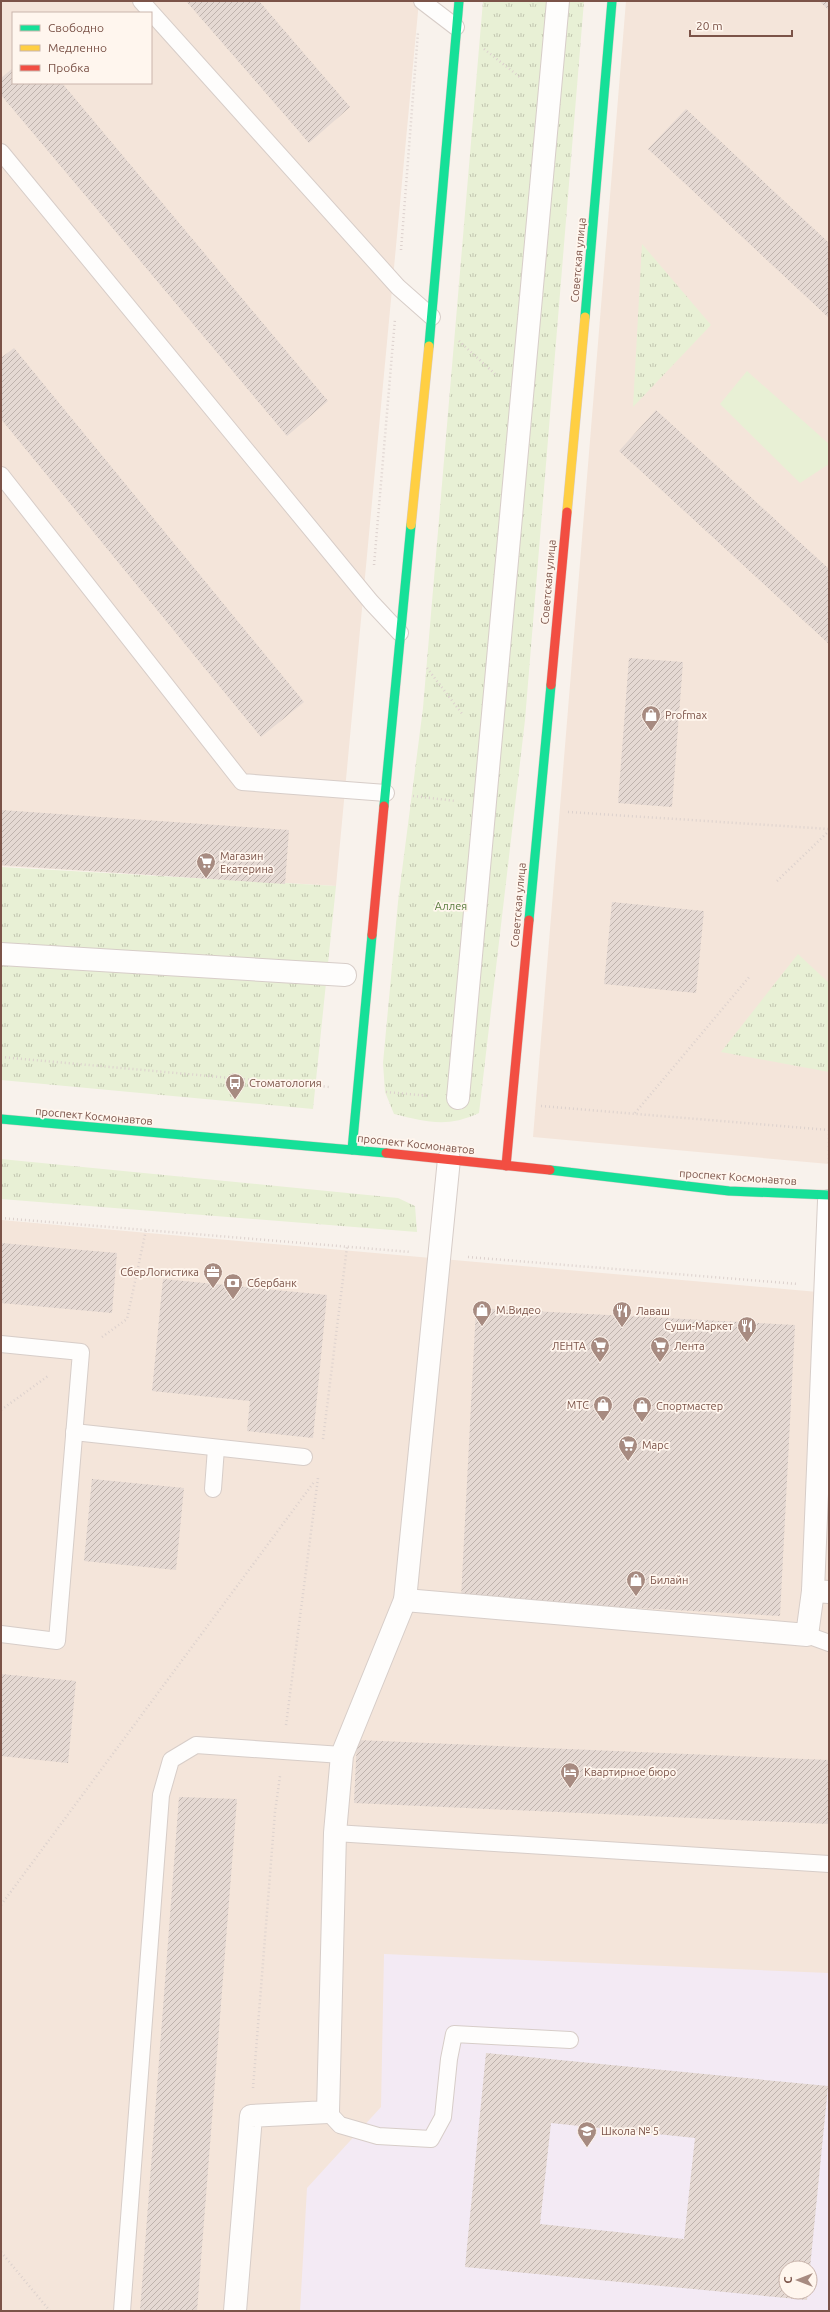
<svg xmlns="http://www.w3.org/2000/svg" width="830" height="2312" font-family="Ubuntu,sans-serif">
	<defs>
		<pattern id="grass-tufts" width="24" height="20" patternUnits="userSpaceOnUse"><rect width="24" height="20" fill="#e8f0d5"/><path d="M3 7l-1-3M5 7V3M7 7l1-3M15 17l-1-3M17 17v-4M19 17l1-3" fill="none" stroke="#c1c5af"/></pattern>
		<pattern id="building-hatch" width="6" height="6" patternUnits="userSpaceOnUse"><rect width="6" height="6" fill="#e5d9d3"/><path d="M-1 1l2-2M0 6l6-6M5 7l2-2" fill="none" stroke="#bfb3ad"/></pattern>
	</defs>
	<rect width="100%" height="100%" fill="#f8f2ec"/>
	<g fill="#f4e5da" fill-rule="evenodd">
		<path d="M1,1H419L336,886L1,866ZM13,13H151V83H13Z"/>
		<path d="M626,1H829V1164L533,1137Z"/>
		<path d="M1,1220L829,1293V2311H1ZM786,2268H810V2292H786Z"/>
	</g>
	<path fill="#f3eaf4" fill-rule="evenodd" d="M384,1954L829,1973V2311H300L307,2188L381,2107ZM786,2268H810V2292H786Z"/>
	<g fill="url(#grass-tufts)">
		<path d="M483,1H584L525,720L479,1113C447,1128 427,1122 394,1114L385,1092L383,1063L398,902L423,708Z"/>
		<path d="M642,244L711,325L633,407Z"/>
		<path d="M1,867L336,886L313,1109L1,1080Z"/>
		<path d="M798,954L829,983V1072L721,1052Z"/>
		<path d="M1,1159L398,1198L415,1206L417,1232L1,1199Z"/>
	</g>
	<path fill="#e8f0d5" d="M747,371L829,444V464L800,483L720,404Z"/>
	<g fill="url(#building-hatch)" fill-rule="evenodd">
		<path d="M186,1H259L350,107L309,143Z"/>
		<path d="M819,1H829V10Z"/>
		<path d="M13,68V83H62L328,401L287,436L1,95V78Z"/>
		<path d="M686,109L829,243V318L648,149Z"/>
		<path d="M14,348L304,702L261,737L1,419V358Z"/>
		<path d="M656,410L829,569V644L619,451Z"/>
		<path d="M629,658L683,662L672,807L618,803Z"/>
		<path d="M1,810L289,830L285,884L1,865Z"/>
		<path d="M612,902L704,911L696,993L604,984Z"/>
		<path d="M1,1243L117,1253L112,1313L1,1303Z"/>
		<path d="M163,1279L327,1295L313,1438L247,1431L250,1401L152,1391Z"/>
		<path d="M476,1308L795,1325L780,1616L461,1598Z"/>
		<path d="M92,1479L184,1488L176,1570L84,1561Z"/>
		<path d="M1,1674L76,1681L68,1763L1,1756Z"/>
		<path d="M357,1740L829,1760V1824L354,1803Z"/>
		<path d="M179,1797L237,1799L197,2311H140Z"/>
		<path d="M486,2053L828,2086L810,2268H786V2292H808L807,2300L465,2267ZM551,2123L695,2138L684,2239L540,2224Z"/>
	</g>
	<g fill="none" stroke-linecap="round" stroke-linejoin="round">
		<g stroke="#d7cdc8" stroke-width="18">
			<g id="lane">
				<path d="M141,1L398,287L432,317"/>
				<path d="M422,1L456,27"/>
				<path d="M1,152L371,602L400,633"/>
				<path d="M1,475L242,782L386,793"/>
				<path d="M1,1344L81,1352L57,1641L1,1634"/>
				<path d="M74,1432L304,1457"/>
				<path d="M213,1489L216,1448"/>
				<path d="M807,1635L829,1643"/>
				<path d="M335,1833L829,1864"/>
				<path d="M328,2112L340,2125L378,2136L431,2139L443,2117L449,2059L454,2034L570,2040"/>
				<path d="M122,2311L161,1795L171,1760L196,1745L342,1755"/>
			</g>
		</g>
		<g stroke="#d7cdc8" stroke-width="24">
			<g id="street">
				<path d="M1,954L345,975"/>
				<path d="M458,1098L558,1"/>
				<path d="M829,1201L813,1591L829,1592"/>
				<path d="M405,1600L807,1635L813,1591"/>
				<path d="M235,2311L251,2116L328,2112L335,1833L342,1755L405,1600L449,1159"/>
			</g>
		</g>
		<g stroke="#d8cdc8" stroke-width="10">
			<g id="fast">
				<path d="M585,317L612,1"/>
				<path d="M429,346L459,1"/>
				<path d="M384,806L411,525"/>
				<path d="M529,920L551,685"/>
				<path d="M1,1119L386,1153"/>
				<path d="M352,1150L372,935"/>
				<path d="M550,1170L729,1191L829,1195"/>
			</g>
		</g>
		<g stroke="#d8cdc8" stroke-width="10">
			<g id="slow">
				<path d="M567,512L585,317"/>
				<path d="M411,525L429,346"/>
			</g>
		</g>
		<g stroke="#d8cdc8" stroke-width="10">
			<g id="jam">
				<path d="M551,685L567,512"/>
				<path d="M372,935L384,806"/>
				<path d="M386,1153L550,1170"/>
				<path d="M506,1166L529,920"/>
			</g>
		</g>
		<g stroke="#dcd1cd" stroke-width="2.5" stroke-dasharray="1 3" stroke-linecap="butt">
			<path d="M484,49L521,78"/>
			<path d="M401,250L418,32"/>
			<path d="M459,341L495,374"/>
			<path d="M374,565L395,319"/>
			<path d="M427,668L463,715"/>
			<path d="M413,796L456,801"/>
			<path d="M568,812L829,829"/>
			<path d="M777,881L829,831"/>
			<path d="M1,1057L329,1087"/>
			<path d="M386,1092L429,1096"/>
			<path d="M541,1106L829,1130"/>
			<path d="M635,1113L750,976"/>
			<path d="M829,1130V1166"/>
			<path d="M1,1218L411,1252"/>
			<path d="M468,1257L798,1284"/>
			<path d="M102,1337L127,1319L146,1230"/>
			<path d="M1,1410L48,1376"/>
			<path d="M323,1439L347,1247"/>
			<path d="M286,1725L318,1478"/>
			<path d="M1,1905L314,1482"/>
			<path d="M253,2088L275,1812L280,1776"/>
			<path d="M1,2252L50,2311"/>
		</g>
		<use href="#lane" stroke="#fefdfc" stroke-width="16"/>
		<use href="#street" stroke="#fefdfc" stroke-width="22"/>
		<use href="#fast" stroke="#16e098" stroke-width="9"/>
		<use href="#slow" stroke="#ffcf43" stroke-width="9"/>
		<use href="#jam" stroke="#f24e42" stroke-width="9"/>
	</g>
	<defs>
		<g id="shop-pin" transform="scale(1)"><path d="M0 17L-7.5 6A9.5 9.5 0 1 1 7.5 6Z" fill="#a78b81" stroke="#fff6ee"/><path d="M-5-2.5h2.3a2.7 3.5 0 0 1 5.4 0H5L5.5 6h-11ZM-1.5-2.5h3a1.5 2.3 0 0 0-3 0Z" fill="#fff"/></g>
		<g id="supermarket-pin" transform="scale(1)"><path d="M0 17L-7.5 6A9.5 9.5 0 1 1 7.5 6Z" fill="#a78b81" stroke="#fff6ee"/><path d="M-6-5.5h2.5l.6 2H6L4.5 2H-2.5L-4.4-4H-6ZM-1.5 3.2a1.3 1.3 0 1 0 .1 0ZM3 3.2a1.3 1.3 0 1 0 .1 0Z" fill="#fff"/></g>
		<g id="bus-pin" transform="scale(1)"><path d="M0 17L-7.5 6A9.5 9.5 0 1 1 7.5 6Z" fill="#a78b81" stroke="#fff6ee"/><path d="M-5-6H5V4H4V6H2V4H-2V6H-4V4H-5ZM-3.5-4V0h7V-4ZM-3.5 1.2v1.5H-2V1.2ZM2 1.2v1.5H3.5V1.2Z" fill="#fff"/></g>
		<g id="office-pin" transform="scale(1)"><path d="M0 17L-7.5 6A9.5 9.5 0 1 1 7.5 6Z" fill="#a78b81" stroke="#fff6ee"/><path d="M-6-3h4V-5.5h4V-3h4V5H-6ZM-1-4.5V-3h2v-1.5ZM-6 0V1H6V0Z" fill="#fff"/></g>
		<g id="bank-pin" transform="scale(1)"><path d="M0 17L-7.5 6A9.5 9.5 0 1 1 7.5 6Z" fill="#a78b81" stroke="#fff6ee"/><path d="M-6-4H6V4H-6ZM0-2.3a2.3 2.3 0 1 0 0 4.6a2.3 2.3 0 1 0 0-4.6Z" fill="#fff"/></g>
		<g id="restaurant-pin" transform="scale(1)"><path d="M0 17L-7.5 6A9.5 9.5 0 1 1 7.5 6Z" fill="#a78b81" stroke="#fff6ee"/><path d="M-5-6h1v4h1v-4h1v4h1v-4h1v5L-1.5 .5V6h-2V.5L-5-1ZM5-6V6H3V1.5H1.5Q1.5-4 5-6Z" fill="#fff"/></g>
		<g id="hotel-pin" transform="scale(1)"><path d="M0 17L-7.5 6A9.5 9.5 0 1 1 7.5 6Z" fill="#a78b81" stroke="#fff6ee"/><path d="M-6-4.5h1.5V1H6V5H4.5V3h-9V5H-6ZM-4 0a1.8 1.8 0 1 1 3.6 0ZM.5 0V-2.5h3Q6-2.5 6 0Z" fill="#fff"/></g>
		<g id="school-pin" transform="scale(1)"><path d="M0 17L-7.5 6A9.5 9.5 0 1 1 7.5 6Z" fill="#a78b81" stroke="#fff6ee"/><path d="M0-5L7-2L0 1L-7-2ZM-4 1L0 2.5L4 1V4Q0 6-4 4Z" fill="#fff"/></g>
	</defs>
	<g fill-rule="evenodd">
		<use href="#shop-pin" x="651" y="715"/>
		<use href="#supermarket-pin" x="206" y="862"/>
		<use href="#bus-pin" x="235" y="1083"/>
		<use href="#office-pin" x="213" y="1272"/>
		<use href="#bank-pin" x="233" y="1283"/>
		<use href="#shop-pin" x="482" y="1310"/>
		<use href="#restaurant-pin" x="622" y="1311"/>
		<use href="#restaurant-pin" x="747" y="1326"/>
		<use href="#supermarket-pin" x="600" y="1346"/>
		<use href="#supermarket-pin" x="660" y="1346"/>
		<use href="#shop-pin" x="603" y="1405"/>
		<use href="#shop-pin" x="642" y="1406"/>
		<use href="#supermarket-pin" x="628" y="1445"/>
		<use href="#shop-pin" x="636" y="1580"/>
		<use href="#hotel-pin" x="570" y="1772"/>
		<use href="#school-pin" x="587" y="2131"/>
	</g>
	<g text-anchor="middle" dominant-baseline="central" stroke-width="3.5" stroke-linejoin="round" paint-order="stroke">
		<g font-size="11" fill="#7b5348" stroke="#fff6ee">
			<text transform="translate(578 260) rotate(-85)">Советская улица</text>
			<text transform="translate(548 582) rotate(-85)">Советская улица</text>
			<text transform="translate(518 905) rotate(-85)">Советская улица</text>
			<text transform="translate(94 1116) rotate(5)">проспект Космонавтов</text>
			<text transform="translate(416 1144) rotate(6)">проспект Космонавтов</text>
			<text transform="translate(738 1177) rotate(4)">проспект Космонавтов</text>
		</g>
		<g font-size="11" fill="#7b5348" stroke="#fff6ee" text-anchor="start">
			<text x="665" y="715">Profmax</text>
			<text x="220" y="856">Магазин<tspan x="220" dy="13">Екатерина</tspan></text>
			<text x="249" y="1083">Стоматология</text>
			<text x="199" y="1272" text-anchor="end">СберЛогистика</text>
			<text x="247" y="1283">Сбербанк</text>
			<text x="496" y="1310">М.Видео</text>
			<text x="636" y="1311">Лаваш</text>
			<text x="733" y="1326" text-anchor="end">Суши-Маркет</text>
			<text x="586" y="1346" text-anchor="end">ЛЕНТА</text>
			<text x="674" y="1346">Лента</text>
			<text x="589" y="1405" text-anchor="end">МТС</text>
			<text x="656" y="1406">Спортмастер</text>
			<text x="642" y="1445">Марс</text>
			<text x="650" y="1580">Билайн</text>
			<text x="584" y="1772">Квартирное бюро</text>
			<text x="601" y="2131">Школа № 5</text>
		</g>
		<g font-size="11" fill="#577b3c" stroke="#fff6ee">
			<text x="451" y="906">Аллея</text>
		</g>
	</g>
	<rect width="830" height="2312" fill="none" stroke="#7b5348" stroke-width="4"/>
	<rect x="12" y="12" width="140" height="72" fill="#fff6ee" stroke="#cab5ac"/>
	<rect x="20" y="25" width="20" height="6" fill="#16e098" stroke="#cab5ac"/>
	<text x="48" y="32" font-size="12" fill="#7b5348">Свободно</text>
	<rect x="20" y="45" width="20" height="6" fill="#ffcf43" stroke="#cab5ac"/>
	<text x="48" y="52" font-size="12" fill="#7b5348">Медленно</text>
	<rect x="20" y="65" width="20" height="6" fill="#f24e42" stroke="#cab5ac"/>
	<text x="48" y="72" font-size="12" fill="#7b5348">Пробка</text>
	<g transform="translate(798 2280) rotate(270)"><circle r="19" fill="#fff6ee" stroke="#cab5ac"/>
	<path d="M0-3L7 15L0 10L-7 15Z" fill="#a78b81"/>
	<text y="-6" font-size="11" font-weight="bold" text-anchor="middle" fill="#7b5348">С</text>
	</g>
	<path d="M690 30v6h102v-6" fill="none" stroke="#7b5348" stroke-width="2"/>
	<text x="696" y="30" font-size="12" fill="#7b5348" stroke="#fff6ee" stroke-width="3" paint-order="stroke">20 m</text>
</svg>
